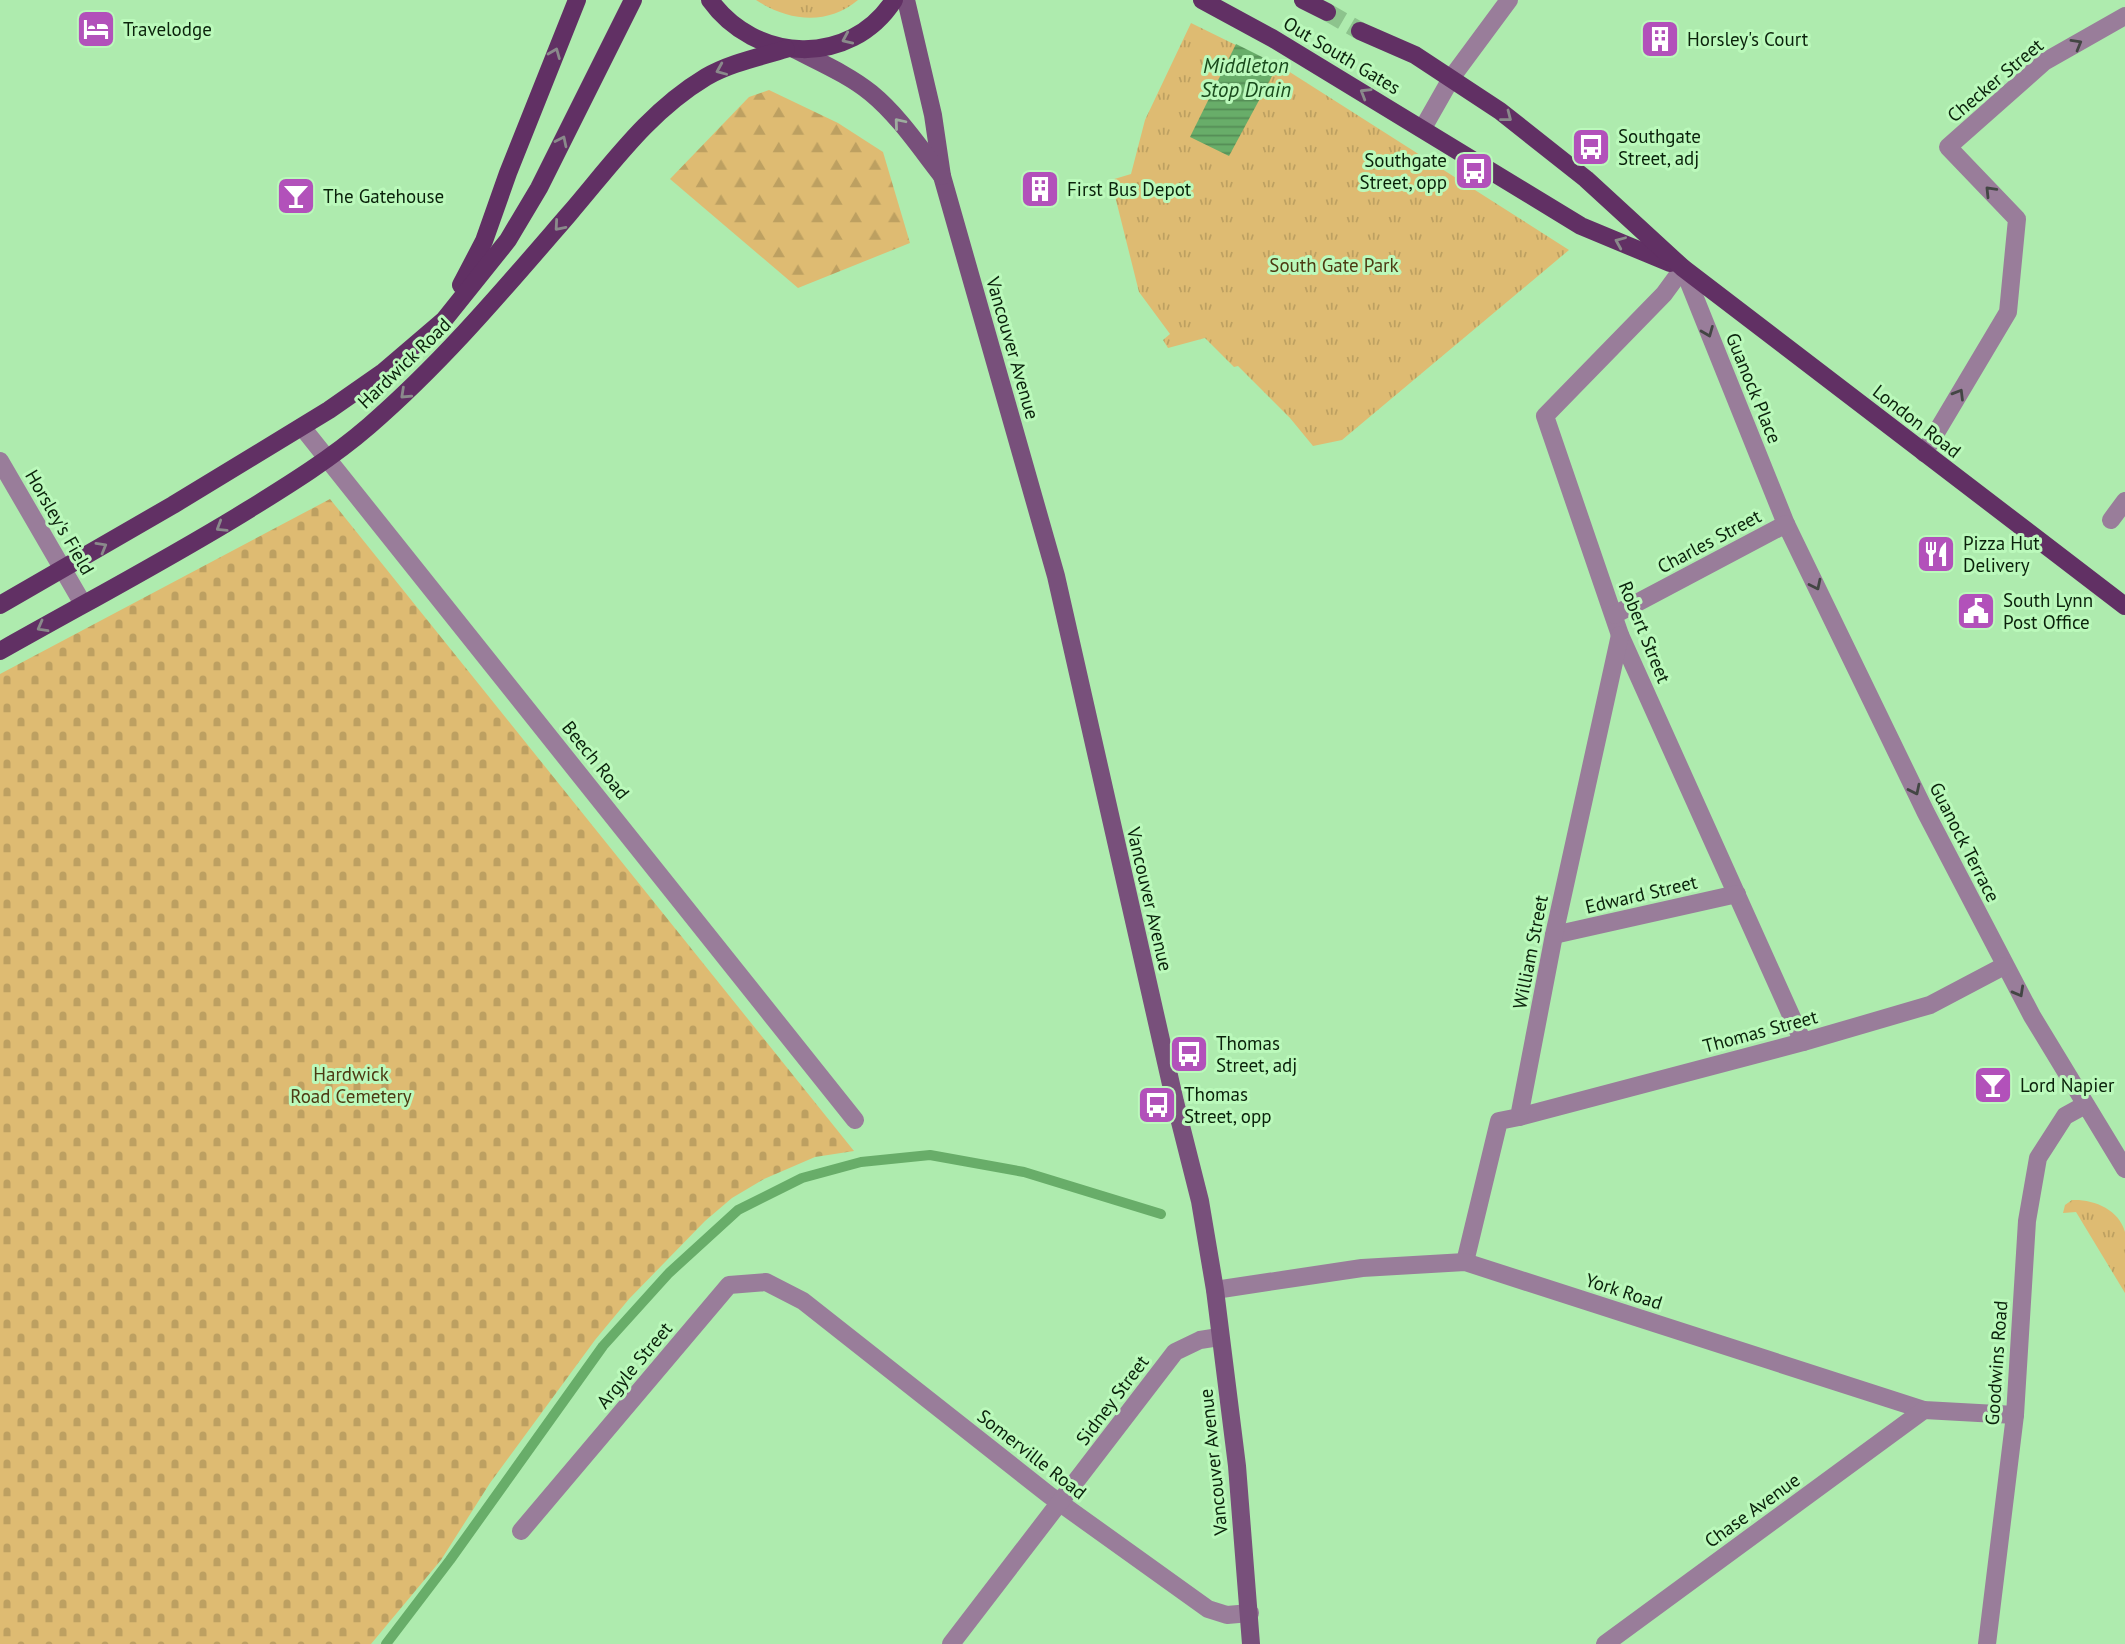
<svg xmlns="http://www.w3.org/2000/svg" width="2125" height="1644" font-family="'PT Sans',sans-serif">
	<defs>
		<pattern id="grass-tufts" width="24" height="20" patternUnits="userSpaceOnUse" patternTransform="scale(1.75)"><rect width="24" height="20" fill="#debb72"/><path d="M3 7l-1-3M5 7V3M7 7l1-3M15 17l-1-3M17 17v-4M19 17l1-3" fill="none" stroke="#bda061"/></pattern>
		<pattern id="forest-firs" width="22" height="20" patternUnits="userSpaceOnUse" patternTransform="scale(1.75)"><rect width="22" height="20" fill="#debb72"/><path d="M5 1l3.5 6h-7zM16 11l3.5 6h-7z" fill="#bda061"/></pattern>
		<pattern id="cemetery-stones" width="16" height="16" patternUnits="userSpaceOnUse" patternTransform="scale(1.75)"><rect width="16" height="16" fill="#debb72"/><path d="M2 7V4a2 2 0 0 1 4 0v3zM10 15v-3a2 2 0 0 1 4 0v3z" fill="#bda061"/></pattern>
		<pattern id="water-rules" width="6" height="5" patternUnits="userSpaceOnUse" patternTransform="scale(1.75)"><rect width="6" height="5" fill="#68ad69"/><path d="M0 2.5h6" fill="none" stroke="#548c55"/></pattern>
	</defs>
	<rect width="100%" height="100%" fill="#aeebae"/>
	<g fill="url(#grass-tufts)">
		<path d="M756,0H858C827,26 788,21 756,0Z"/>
		<path d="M1191,23L1285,69L1569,250L1342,440L1313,446L1290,418L1238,366L1234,367L1205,338L1168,348L1163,340L1170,334L1139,292L1111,180L1131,174L1145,120Z"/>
		<path d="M2072,1200C2093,1199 2119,1209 2125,1232C2125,1246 2125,1278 2125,1293L2076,1212L2063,1213L2065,1205Z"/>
	</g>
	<path fill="url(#forest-firs)" d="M769,90L838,123L883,152L910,243L798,288L670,179L749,97Z"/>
	<path fill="url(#cemetery-stones)" d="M330,499L854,1151L815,1157L764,1179L732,1198L705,1221L629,1299L595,1340L490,1483L441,1560L371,1644H0V674Z"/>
	<path fill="url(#water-rules)" d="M1236,44L1278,65L1229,156L1190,137Z"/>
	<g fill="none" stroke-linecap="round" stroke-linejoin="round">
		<path stroke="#68ad69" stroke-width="10" d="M386,1644L450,1560L603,1346L669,1273L738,1210L802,1178L861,1162L930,1155L1024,1172L1161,1214"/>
		<path stroke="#8dc38d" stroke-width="18" stroke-dasharray="18 9" stroke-linecap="butt" d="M1327,12L1360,31"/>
		<g stroke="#997d9a" stroke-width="18">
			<path d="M1423,128L1452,77L1509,0"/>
			<path d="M1683,268L1786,524L1926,813L2032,1016L2125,1169"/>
			<path d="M1683,268L1664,294L1545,416L1620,635L1803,1042"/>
			<path d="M302,427L855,1120"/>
			<path d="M1924,453L2008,312L2017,219L1948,147L2044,62L2125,16"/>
			<path d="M0,461L83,604"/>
			<path d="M2111,520L2125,501"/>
			<path d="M1614,615L1786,524"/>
			<path d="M1554,935L1737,894"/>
			<path d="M1519,1117L1803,1042L1930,1005L2004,966"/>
			<path d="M1465,1262L1499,1121L1519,1117L1554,935L1620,635"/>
			<path d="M1215,1290L1362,1268L1465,1262L1924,1410L2015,1415"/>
			<path d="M521,1531L729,1285L766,1282L803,1301L1049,1495L1208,1609L1227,1615L1250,1613"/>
			<path d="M951,1644L1175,1352L1200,1340L1219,1337"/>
			<path d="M1605,1644L1924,1410"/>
			<path d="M1987,1644L2015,1415L2027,1221L2038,1158L2065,1116L2085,1105"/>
		</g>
		<g stroke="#78507b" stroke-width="18">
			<path d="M906,0L933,115L942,176L1056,576L1175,1102L1200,1201L1215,1290L1237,1466L1251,1644"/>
			<path d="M796,50C821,63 849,75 871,93C899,116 920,148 942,176"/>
		</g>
		<g stroke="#613064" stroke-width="18">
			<path d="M710,0C755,63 850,68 894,0"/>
			<path d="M1202,0L1272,38L1581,226L1670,263"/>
			<path d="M1303,0L1327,12"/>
			<path d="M1360,31L1415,55L1500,111L1586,179L1683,268L2125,606"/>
			<path d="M461,285L484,241L508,173L577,0"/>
			<path d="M0,605L173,505L329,410L382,373L444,320L508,240L539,188L633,0"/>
			<path d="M0,651C83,604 167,560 248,510C290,484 332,458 369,426C443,362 505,288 569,214C612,164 648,112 706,77C730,63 760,57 786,49"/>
		</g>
	</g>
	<defs><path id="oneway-chevron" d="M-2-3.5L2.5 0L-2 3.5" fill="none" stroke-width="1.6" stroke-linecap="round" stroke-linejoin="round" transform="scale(1.75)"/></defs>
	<g stroke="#8a8a8b">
		<use href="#oneway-chevron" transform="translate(847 39) rotate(156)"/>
		<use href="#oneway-chevron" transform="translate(555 53) rotate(-68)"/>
		<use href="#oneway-chevron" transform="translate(721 70) rotate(157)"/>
		<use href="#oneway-chevron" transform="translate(1365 93) rotate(-149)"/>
		<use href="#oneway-chevron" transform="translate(1507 117) rotate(38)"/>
		<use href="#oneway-chevron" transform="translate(562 141) rotate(-64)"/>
		<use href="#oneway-chevron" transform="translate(559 226) rotate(131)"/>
		<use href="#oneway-chevron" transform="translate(1620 242) rotate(-157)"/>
		<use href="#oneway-chevron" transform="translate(405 394) rotate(137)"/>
		<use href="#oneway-chevron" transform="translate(221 527) rotate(148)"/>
		<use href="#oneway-chevron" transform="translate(102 547) rotate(-30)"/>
		<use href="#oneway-chevron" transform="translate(42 627) rotate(151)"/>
	</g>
	<g stroke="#434644">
		<use href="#oneway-chevron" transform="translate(2077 44) rotate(-30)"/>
		<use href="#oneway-chevron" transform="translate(1990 191) rotate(-134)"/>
		<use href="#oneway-chevron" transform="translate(1708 332) rotate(68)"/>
		<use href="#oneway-chevron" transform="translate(1959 394) rotate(-59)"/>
		<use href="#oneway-chevron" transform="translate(1816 585) rotate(64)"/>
		<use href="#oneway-chevron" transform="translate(1915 790) rotate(64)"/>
		<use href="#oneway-chevron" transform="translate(2019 992) rotate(61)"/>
	</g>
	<use stroke="#9dad9e" href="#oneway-chevron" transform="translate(899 123) rotate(-130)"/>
	<defs>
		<g id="hotel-square" transform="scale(2.0125)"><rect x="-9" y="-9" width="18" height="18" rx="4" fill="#b251ba" stroke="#bbf9bb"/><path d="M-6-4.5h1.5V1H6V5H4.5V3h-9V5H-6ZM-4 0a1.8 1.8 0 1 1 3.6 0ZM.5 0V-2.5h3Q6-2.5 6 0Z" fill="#fff"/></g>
		<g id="building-square" transform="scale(2.0125)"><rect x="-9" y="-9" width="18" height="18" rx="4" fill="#b251ba" stroke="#bbf9bb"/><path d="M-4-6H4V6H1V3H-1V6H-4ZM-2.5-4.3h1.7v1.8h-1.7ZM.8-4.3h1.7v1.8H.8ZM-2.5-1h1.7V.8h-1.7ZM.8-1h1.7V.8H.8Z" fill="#fff"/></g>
		<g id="bus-square" transform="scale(2.0125)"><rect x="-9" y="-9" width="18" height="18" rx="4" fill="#b251ba" stroke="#bbf9bb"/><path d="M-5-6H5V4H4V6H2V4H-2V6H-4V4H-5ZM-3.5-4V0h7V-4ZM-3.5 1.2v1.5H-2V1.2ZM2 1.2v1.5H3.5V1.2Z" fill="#fff"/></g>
		<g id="bar-square" transform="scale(2.0125)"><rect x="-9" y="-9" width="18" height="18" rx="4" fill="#b251ba" stroke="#bbf9bb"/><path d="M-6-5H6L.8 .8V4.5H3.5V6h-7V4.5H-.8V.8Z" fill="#fff"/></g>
		<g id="restaurant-square" transform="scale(2.0125)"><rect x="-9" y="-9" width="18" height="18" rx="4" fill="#b251ba" stroke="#bbf9bb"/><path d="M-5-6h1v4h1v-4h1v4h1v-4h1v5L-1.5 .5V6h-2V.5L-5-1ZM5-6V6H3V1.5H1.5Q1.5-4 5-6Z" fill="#fff"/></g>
		<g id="civic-square" transform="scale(2.0125)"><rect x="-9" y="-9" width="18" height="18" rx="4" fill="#b251ba" stroke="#bbf9bb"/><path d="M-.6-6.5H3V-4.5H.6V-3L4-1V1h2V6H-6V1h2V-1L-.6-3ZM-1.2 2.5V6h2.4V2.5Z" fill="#fff"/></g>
	</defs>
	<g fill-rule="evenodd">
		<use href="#hotel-square" x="96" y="29"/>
		<use href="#building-square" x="1660" y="39"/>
		<use href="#bus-square" x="1591" y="147"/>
		<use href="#bus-square" x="1474" y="171"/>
		<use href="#building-square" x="1040" y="189"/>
		<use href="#bar-square" x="296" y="196"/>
		<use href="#restaurant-square" x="1936" y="554"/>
		<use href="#civic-square" x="1976" y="611"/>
		<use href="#bus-square" x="1189" y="1054"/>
		<use href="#bar-square" x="1993" y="1085"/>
		<use href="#bus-square" x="1157" y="1105"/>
	</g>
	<g text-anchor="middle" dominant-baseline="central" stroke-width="6" stroke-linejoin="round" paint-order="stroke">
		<g font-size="19" fill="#0a220b" stroke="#bbf9bb" text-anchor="start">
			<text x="123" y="29">Travelodge</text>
			<text x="1687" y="39">Horsley's Court</text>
			<text x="1618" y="136">Southgate<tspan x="1618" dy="22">Street, adj</tspan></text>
			<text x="1447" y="160" text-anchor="end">Southgate<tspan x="1447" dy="22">Street, opp</tspan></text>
			<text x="1067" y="189">First Bus Depot</text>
			<text x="323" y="196">The Gatehouse</text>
			<text x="1963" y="543">Pizza Hut<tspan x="1963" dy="22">Delivery</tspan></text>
			<text x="2003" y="600">South Lynn<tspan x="2003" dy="22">Post Office</tspan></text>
			<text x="1216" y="1043">Thomas<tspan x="1216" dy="22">Street, adj</tspan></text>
			<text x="2020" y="1085">Lord Napier</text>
			<text x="1184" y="1094">Thomas<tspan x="1184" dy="22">Street, opp</tspan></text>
		</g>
		<g font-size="19" fill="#0a220b" stroke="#bbf9bb">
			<text transform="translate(1342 55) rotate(31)">Out South Gates</text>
			<text transform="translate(1995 80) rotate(-40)">Checker Street</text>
			<text transform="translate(1013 348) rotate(74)">Vancouver Avenue</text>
			<text transform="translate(404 363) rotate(-44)">Hardwick Road</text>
			<text transform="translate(1754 388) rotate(68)">Guanock Place</text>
			<text transform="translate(1917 421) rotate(38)">London Road</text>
			<text transform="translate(60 522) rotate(60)">Horsley's Field</text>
			<text transform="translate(1709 541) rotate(-28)">Charles Street</text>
			<text transform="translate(1645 632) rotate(68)">Robert Street</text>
			<text transform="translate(596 760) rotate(51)">Beech Road</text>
			<text transform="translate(1965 842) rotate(63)">Guanock Terrace</text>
			<text transform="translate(1641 894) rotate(-13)">Edward Street</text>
			<text transform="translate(1150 899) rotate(77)">Vancouver Avenue</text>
			<text transform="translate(1530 952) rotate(-79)">William Street</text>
			<text transform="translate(1760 1031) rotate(-15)">Thomas Street</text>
			<text transform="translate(1624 1291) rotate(18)">York Road</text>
			<text transform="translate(1996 1363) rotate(-86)">Goodwins Road</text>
			<text transform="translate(634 1365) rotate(-50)">Argyle Street</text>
			<text transform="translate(1112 1400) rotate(-53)">Sidney Street</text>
			<text transform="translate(1032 1454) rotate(38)">Somerville Road</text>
			<text transform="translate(1213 1462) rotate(-96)">Vancouver Avenue</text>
			<text transform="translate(1752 1510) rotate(-36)">Chase Avenue</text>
		</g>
		<g font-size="19" fill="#4c3a13" stroke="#bbf9bb">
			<text x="1334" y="265">South Gate Park</text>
			<text x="351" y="1074">Hardwick<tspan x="351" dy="22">Road Cemetery</tspan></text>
		</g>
		<g font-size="21" font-style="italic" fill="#194a1c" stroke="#bbf9bb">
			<text x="1246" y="65">Middleton<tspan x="1246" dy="24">Stop Drain</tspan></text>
		</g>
	</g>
</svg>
